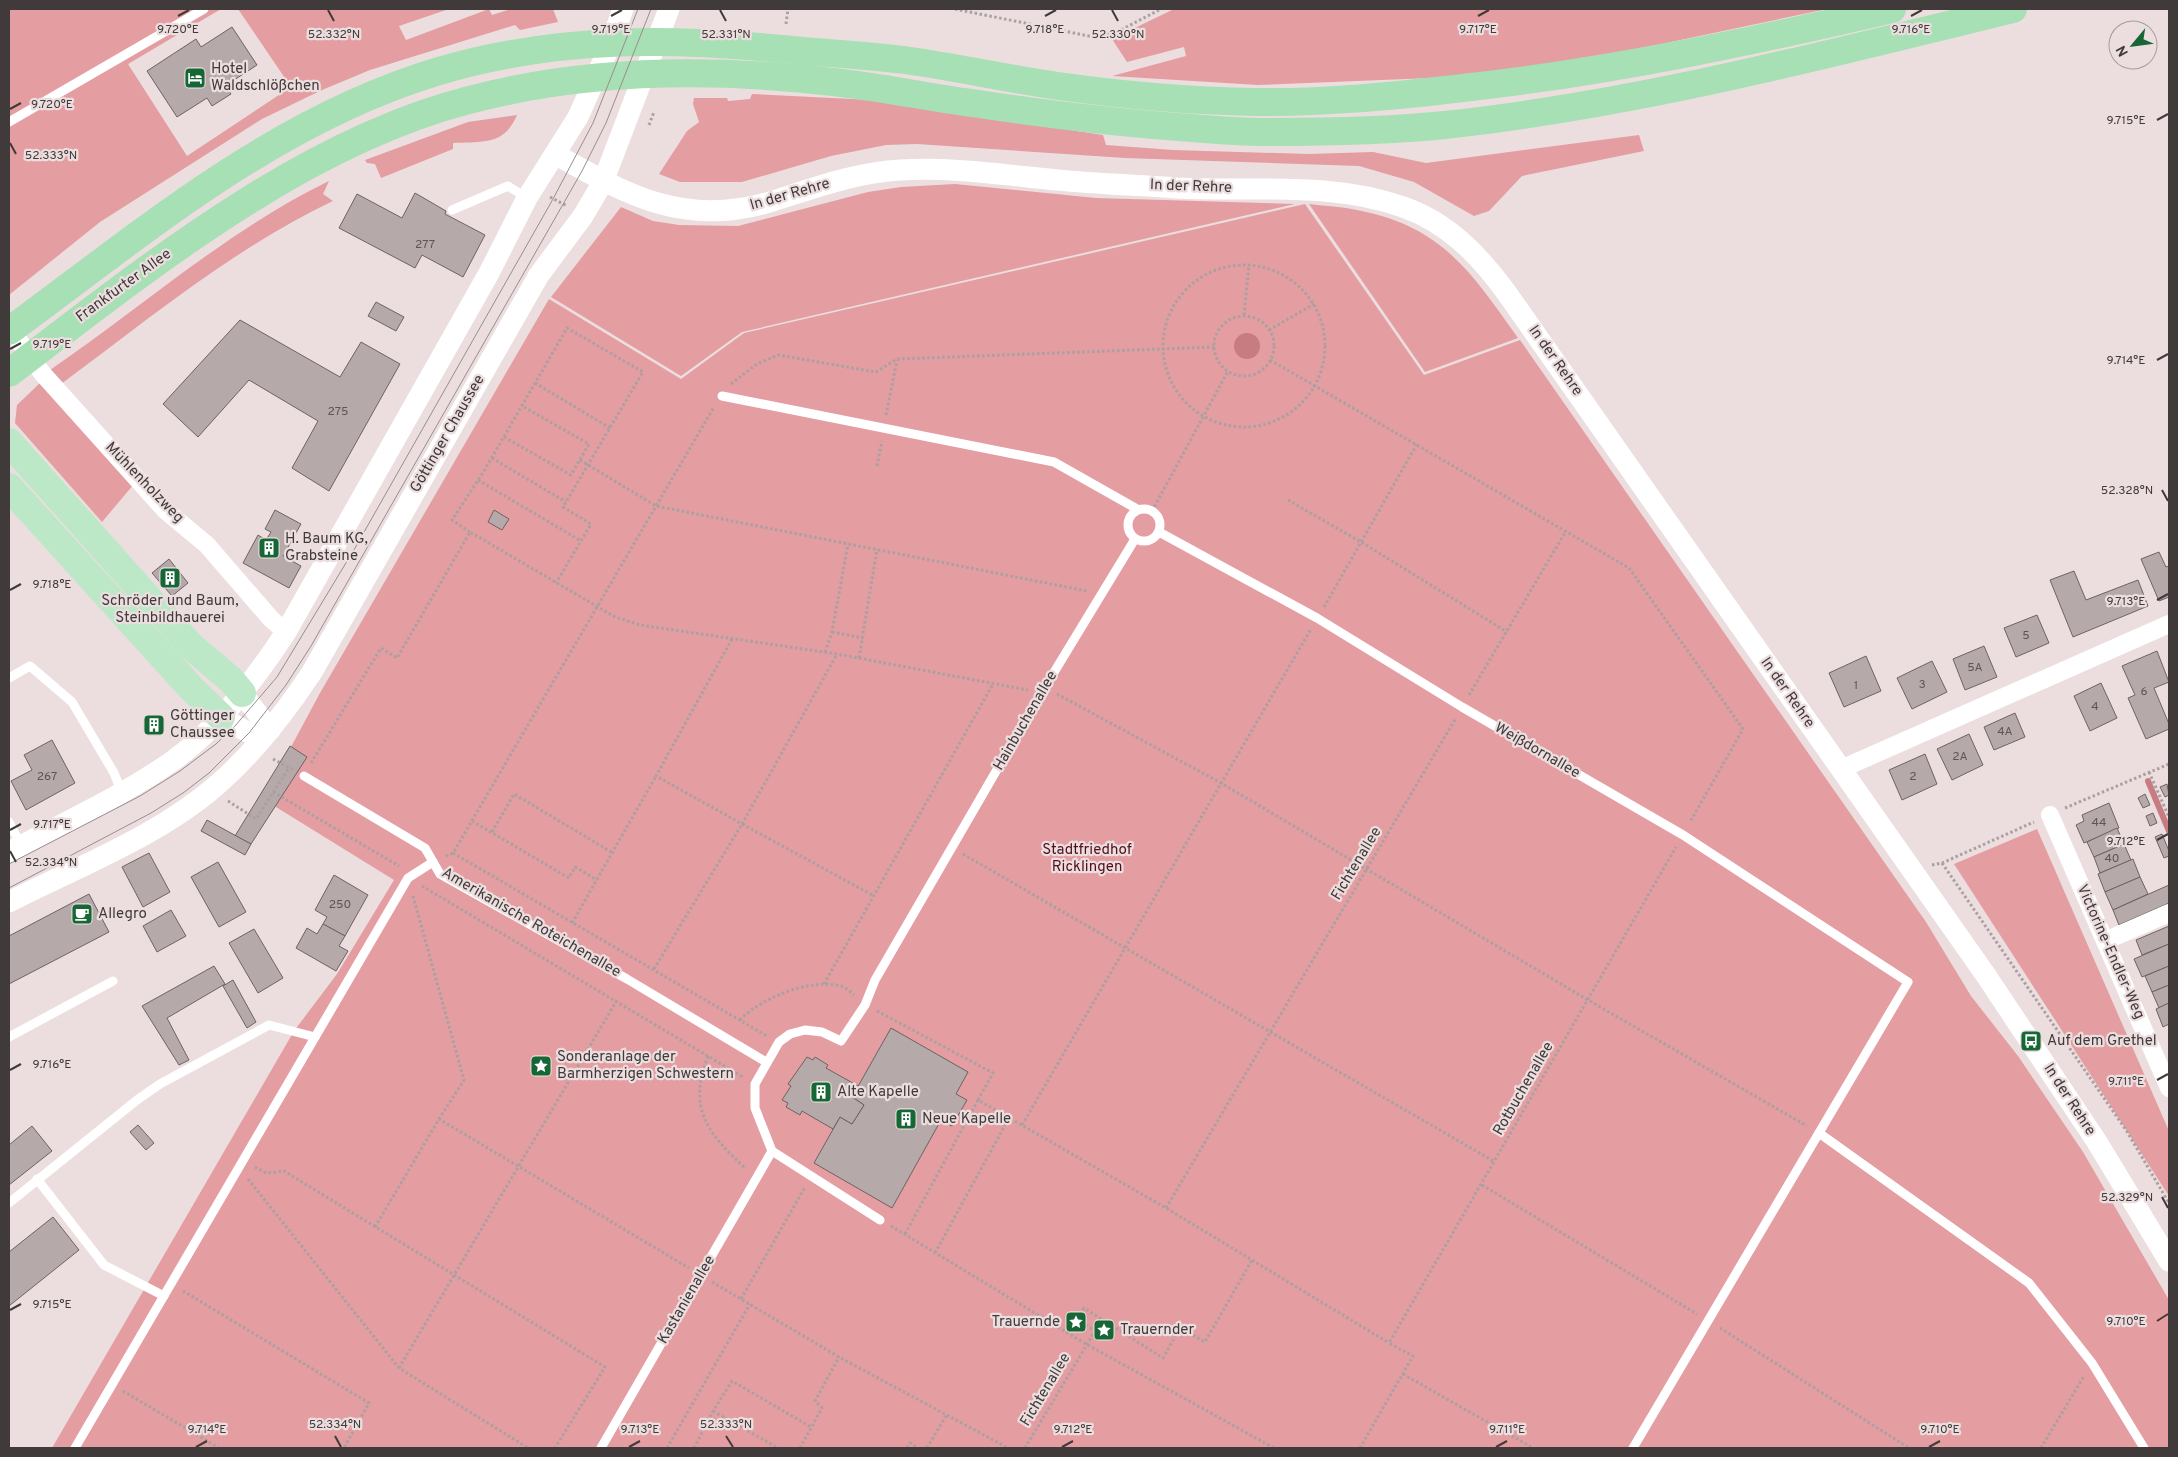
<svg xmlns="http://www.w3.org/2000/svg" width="2178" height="1457" font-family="Overpass,sans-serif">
	<rect width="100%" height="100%" fill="#ecdedf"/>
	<g fill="#e49da1">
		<path d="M9,9H221L128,64L187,156L291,87L238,9H449L399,26L406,40L489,9L492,15L511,9H553L558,22L520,30L515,25L370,70L322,90L262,119L100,222L9,295Z"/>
		<path d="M1174,9H1827L1609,55L1513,69L1431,78L1258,85L1112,76L1186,56L1184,47L1127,62L1112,39Z"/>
		<path d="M752,94L872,100L1103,135L1106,145L1173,150L1308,154L1373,152L1426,163L1639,135L1644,151L1522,176L1489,211L1474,216L1414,182L1359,166L1125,158L917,144L886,145L831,156L742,182H680L659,174L687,131L699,122L693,104L694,98H727L728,101L750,99Z"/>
		<path d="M517,115C504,146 482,141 453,143V149L381,178L375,164L367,163L365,160L468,122Z"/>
		<path d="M329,181L323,194L333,201C234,248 149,319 61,384L50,370C142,307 228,230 329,181Z"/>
		<path d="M955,184L1096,198L1295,204L742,332L681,376L551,297L621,207L653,221L679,225L738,226L868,192L901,187Z"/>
		<path d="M1305,204L1424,375L1520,340L1926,922L1971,996L2018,1056L2083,1152L2169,1300V1448H52L294,1031L337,974L394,880L263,799L320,693L549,299L681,379L744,333Z"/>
		<path d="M1309,204C1326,206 1345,207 1362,211C1444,228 1473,275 1518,338L1425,372Z"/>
		<path d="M41,382L134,484L102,522L15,423L17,405Z"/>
		<path d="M2037,829L2169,1131V1196L1954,864Z"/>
	</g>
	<circle fill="#c77c81" cx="1247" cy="346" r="13"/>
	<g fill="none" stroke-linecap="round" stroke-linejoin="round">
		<path stroke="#c77c81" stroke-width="6" d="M2148,781L2169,831"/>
	</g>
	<g fill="#b5a9a9" stroke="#6e6263">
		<path d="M232,27L257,65L225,86L231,94L212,106L207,98L177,117L147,71L196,39L201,47Z"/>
		<path d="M415,193L446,211L445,214L485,235L463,277L422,255L415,268L339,228L357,194L402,218Z"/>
		<path d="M376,302L404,317L396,331L368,316Z"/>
		<path d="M240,320L340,377L361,342L400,364L329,491L292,468L318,421L249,380L198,437L163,404Z"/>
		<path d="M275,510L301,524L283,556L301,566L289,588L243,563L258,535L266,540L271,532L265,529Z"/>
		<path d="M494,510L509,519L502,530L488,522Z"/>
		<path d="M2159,552L2166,567L2169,566V597L2159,601L2141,559Z"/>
		<path d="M169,559L188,583L172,596L152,573Z"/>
		<path d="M2074,571L2086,600L2138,580L2148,606L2073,637L2050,580Z"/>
		<path d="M2037,615L2049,643L2016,657L2004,628Z"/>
		<path d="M1984,646L1997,677L1965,690L1953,659Z"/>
		<path d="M2157,651L2169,682L2154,688L2169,724V729L2146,739L2128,698L2135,695L2122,666Z"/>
		<path d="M1866,656L1881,691L1844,707L1829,673Z"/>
		<path d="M1932,661L1947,692L1912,709L1897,678Z"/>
		<path d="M2101,683L2117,718L2090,731L2074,696Z"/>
		<path d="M2015,713L2025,737L1994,750L1984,727Z"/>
		<path d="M154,717L161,728L154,733L147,722Z"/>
		<path d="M1969,734L1983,765L1952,780L1937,749Z"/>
		<path d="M52,740L75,783L26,810L11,781L32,770L24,755Z"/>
		<path d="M290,746L307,757L251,844L235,836Z"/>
		<path d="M1925,754L1937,784L1902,800L1889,770Z"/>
		<path d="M2167,784L2169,795L2165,797L2160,787Z"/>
		<path d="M2145,794L2150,805L2143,808L2138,798Z"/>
		<path d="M2109,803L2119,828L2084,843L2076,825L2084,821L2082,815Z"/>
		<path d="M2153,813L2157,823L2150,826L2146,816Z"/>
		<path d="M207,820L251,844L245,855L201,831Z"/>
		<path d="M2117,828L2124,844L2094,857L2087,842Z"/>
		<path d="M2162,834L2169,851V856L2164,858L2155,837Z"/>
		<path d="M2124,844L2131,860L2100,873L2094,857Z"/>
		<path d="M149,853L170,892L143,907L122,867Z"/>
		<path d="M2133,859L2140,877L2105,892L2098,874Z"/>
		<path d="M218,862L246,912L219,927L191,877Z"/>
		<path d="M334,875L368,895L345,936L323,924L327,917L315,910Z"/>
		<path d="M2140,877L2148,894L2113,910L2105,892Z"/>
		<path d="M2169,885V903L2119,925L2113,910Z"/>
		<path d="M89,894L109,932L9,984V936Z"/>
		<path d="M171,910L186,936L157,952L143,926Z"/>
		<path d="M323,924L345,936L339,946L348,951L336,971L296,948L307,928L317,934Z"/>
		<path d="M2169,926V944L2142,955L2136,940Z"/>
		<path d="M254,929L283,978L258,993L229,943Z"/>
		<path d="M2169,944V966L2142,977L2134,959Z"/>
		<path d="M214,966L225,984L167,1018L189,1060L179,1065L142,1006Z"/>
		<path d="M2169,966V985L2152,992L2145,976Z"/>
		<path d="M233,980L256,1022L247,1028L223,986Z"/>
		<path d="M2169,985V1003L2159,1008L2152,992Z"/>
		<path d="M2169,1003V1024L2163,1027L2156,1009Z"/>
		<path d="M891,1028L968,1072L956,1094L967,1100L952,1126L941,1120L892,1208L814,1163L840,1117L852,1124L864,1105L852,1097Z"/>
		<path d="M807,1057L813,1060L815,1057L828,1065L826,1068L858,1086L852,1097L864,1105L852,1124L840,1117L833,1129L802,1111L800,1115L786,1107L788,1103L782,1100L791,1086L788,1084Z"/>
		<path d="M138,1125L154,1143L146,1150L130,1132Z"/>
		<path d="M32,1126L52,1151L9,1185V1145Z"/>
		<path d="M53,1217L79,1250L9,1306V1252Z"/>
	</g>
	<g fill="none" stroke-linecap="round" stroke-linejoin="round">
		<g stroke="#aba0a1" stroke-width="3" stroke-dasharray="2.5 2.5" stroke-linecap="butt">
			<path d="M955,9L1089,36L1115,33L1161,9"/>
			<path d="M786,24L788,9"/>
			<path d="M649,125L654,112"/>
			<path d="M550,197L567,206"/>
			<circle cx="1244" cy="346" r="81"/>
			<path d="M1244,315L1249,265"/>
			<circle cx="1244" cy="346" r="30"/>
			<path d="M1269,330L1314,304"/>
			<path d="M1270,360L1629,568L1743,729L1690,822"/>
			<path d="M535,383L610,428"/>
			<path d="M731,384L757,364L778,355L876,372L897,359L1214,347"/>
			<path d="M886,415L897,360"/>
			<path d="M504,437L571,475L589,444L522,406"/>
			<path d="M492,458L566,502"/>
			<path d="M580,460L656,506L1087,591"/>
			<path d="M877,466L882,441"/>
			<path d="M478,480L581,541"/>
			<path d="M1288,500L1361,542L1507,632"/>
			<path d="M1152,511L1228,371"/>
			<path d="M470,532L452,520L484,471L567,328L643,372L563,507L591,524L556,583"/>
			<path d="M1324,607L1417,444"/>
			<path d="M832,632L863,638"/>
			<path d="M732,639L656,776L742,824L837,654"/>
			<path d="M825,652L832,632L848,544"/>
			<path d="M859,658L877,549"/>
			<path d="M1057,694L1221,783L1588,1000L1807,1126"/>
			<path d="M1469,695L1566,531"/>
			<path d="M273,759L294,770"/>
			<path d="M311,763L381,648L397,658L470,532L615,617L640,625L837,654L1028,690"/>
			<path d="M2149,772L2169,817"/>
			<path d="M273,792L399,866"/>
			<path d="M228,801L256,819L289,768"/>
			<path d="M2065,808L2169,764"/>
			<path d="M472,821L569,878L575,867L597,880"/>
			<path d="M492,832L514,794L613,853"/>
			<path d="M453,853L767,1036"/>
			<path d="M963,854L1495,1162"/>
			<path d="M446,856L453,853L714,407"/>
			<path d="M1942,863L2126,1130L2169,1203"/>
			<path d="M1932,865L1942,863L2034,822"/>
			<path d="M422,886L743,1077"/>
			<path d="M413,896L464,1080L439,1119"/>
			<path d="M572,923L656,776"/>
			<path d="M654,969L742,824L874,896"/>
			<path d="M824,984L993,684"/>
			<path d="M877,1011L993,1073L978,1100L1166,1208L1389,1343"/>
			<path d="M740,1020C761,998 810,978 841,986C846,987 850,992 854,995"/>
			<path d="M708,1056C687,1110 708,1133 746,1169"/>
			<path d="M1022,1125L1311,629"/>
			<path d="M255,1167L266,1173L284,1171L605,1367L555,1448"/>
			<path d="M248,1179L399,1368L528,1448"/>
			<path d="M1482,1185L1697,1314"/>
			<path d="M1166,1208L1456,718"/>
			<path d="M891,1226L1086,1344L1274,1448"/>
			<path d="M375,1227L439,1119L689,1268"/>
			<path d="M905,1234L978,1100"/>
			<path d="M935,1253L1009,1118"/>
			<path d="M712,1282L839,1357L1008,1448"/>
			<path d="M183,1291L369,1403L344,1448"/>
			<path d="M741,1299L805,1187"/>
			<path d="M1720,1328L1909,1448"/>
			<path d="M399,1368L617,1000"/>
			<path d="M1403,1374L1533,1448"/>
			<path d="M123,1391L219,1448"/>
			<path d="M713,1411L778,1448"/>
			<path d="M667,1448L750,1304"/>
			<path d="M694,1448L713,1411L732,1381L811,1427"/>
			<path d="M800,1448L822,1408L815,1401L839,1357"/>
			<path d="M907,1448L910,1443L918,1448"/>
			<path d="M927,1448L947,1414"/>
			<path d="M1025,1448L1095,1331L1076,1318L1084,1308L1163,1358L1180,1328L1205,1342L1252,1260"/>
			<path d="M1360,1448L1413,1356L1389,1343L1676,847"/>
			<path d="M2041,1448L2084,1376"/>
		</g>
		<g stroke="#fff" stroke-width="9">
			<path d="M9,122L204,9"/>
			<path d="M452,210L508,186L527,198"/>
			<path d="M722,396L1054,462L1137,509"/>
			<circle cx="1144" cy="525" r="16"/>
			<path d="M1159,532L1317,618L1462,707L1683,835L1908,982L1633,1448"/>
			<path d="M9,678L30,666L72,702L114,773L122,793"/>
			<path d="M304,776L425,848L440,874L627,979L766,1062"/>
			<path d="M9,822L21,845"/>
			<path d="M9,1037L113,981"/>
			<path d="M1819,1133L2029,1283L2092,1363L2144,1448"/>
			<path d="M37,1179L104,1265L164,1296"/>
			<path d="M9,1203L137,1100L160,1084L269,1025L315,1037"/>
			<path d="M880,1220L772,1151L755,1108V1084L779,1042L790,1034L805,1030L822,1032L841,1041L865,1005L875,980L1042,692L1135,539"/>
			<path d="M75,1448L408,878L433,862"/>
			<path d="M601,1448L772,1151"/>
		</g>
		<g stroke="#fff" stroke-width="18">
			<path d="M9,327L42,373L165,510L207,545L271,619L286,632"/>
			<path d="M1841,769L2169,624"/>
			<path d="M2050,815L2169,1088"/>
			<path d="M2105,941L2169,913"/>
		</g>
		<g stroke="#fff" stroke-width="21">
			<path d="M555,154C629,196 685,228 773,201C814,188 857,172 901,170C953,167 1005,175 1057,180C1097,184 1137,185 1177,188C1253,192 1330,181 1403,207C1447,222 1479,255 1506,292L1985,974L2097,1142L2169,1261"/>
			<path d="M242,693L270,730"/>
			<path d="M221,717L249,733L270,730"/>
			<path d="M9,852C63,823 121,797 171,762C217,730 256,678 286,632L489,273L527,198L578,117L608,50L623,9"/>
			<path d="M9,902C77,867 159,836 217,785C254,753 285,713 312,672L539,275L583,216L603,182L669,9"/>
		</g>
		<g stroke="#bce8c7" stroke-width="28">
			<path d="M9,442L191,646L231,680L242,693"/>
			<path d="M9,487L191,688L221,717"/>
		</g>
		<g stroke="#a6e0b4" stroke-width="28">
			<path d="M9,331C144,232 275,120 439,71C562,35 677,38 803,51C839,54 875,56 911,61C960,68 1009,79 1058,86C1123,95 1190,101 1255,102C1325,103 1394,96 1463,88C1608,72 1750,42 1892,9"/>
			<path d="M9,373C145,270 301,143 469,100C594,67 729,68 857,85C895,90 933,98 972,103C1044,114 1118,123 1192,128C1216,130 1241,132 1266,132C1325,132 1386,131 1445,125C1638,104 1825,55 2013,9"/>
		</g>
		<g stroke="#978d8d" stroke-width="1">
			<path d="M9,864L140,796L180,771L216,744L235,726L277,677L355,548L553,199L593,123L638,9"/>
			<path d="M9,888L151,813L183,793L209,773L249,733L286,685L311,646L582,171L606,123L651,9"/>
		</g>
	</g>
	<path fill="none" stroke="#403a3a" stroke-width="2" d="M328,10L334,21M720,10L726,21M1112,10L1118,21M178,16L189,10M611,16L622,10M1045,16L1056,10M1478,16L1489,10M1911,16L1922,10M10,109L21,103M2157,120L2168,114M10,143L16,154M10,349L21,343M2157,360L2168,354M2162,490L2168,501M10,590L21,584M2157,600L2168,594M10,830L21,824M2157,840L2168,834M10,851L16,862M10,1070L21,1064M2157,1080L2168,1074M2162,1197L2168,1208M10,1310L21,1304M2157,1321L2168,1314M335,1436L341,1447M726,1436L733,1447M196,1447L207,1441M629,1447L640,1441M1062,1447L1073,1441M1496,1447L1507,1441M1929,1447L1940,1441"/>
	<defs>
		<g id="hotel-square" transform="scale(1.125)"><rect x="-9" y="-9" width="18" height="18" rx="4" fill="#176636" stroke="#ecdedf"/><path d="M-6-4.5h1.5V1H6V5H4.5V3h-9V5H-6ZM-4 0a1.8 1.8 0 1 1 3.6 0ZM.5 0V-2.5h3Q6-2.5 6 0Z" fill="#fff"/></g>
		<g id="building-square" transform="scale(1.125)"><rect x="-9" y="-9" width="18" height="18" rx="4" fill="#176636" stroke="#ecdedf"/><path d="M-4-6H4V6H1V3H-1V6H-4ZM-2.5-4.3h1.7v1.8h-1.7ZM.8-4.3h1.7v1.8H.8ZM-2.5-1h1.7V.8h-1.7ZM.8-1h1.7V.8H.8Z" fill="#fff"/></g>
		<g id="cafe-square" transform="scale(1.125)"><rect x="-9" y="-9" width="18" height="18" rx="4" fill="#176636" stroke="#ecdedf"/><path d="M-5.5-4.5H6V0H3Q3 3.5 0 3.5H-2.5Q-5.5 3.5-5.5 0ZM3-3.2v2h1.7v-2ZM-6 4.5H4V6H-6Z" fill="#fff"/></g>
		<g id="bus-square" transform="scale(1.125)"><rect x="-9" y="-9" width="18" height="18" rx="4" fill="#176636" stroke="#ecdedf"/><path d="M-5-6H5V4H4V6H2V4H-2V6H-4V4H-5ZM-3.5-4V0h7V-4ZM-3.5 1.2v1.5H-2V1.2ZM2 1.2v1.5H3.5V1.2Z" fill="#fff"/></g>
		<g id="sight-square" transform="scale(1.125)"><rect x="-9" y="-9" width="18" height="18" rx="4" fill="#176636" stroke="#ecdedf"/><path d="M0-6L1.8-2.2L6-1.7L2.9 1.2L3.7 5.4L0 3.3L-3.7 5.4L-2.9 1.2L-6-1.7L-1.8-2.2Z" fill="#fff"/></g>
	</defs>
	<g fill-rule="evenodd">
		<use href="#hotel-square" x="195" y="78"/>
		<use href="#building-square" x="269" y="548"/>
		<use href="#building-square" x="170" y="578"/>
		<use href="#building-square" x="154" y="725"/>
		<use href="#cafe-square" x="82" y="914"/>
		<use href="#bus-square" x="2031" y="1041"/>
		<use href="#sight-square" x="541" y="1066"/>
		<use href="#building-square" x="821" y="1092"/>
		<use href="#building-square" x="906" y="1119"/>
		<use href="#sight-square" x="1076" y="1322"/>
		<use href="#sight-square" x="1104" y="1330"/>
	</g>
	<g text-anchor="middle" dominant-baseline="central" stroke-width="4.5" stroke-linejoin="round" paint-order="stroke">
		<g font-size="12" fill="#5d5656">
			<text x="425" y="245">277</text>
			<text x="338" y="412">275</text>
			<text x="2026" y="636">5</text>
			<text x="1975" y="668">5A</text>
			<text x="1922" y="685">3</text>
			<text x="1856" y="686">1</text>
			<text x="2144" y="692">6</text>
			<text x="2095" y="707">4</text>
			<text x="2005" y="732">4A</text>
			<text x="1960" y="757">2A</text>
			<text x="47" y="777">267</text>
			<text x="1913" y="777">2</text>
			<text x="2099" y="823">44</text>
			<text x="2112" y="859">40</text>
			<text x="340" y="905">250</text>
		</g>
		<g font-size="15" fill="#403a3a" stroke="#ecdedf" text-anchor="start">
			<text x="211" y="69">Hotel<tspan x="211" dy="17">Waldschlößchen</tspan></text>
			<text x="285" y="539">H. Baum KG,<tspan x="285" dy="17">Grabsteine</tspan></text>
			<text x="170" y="601" text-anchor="middle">Schröder und Baum,<tspan x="170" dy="17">Steinbildhauerei</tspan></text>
			<text x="170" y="716">Göttinger<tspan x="170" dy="17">Chaussee</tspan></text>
			<text x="98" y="914">Allegro</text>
			<text x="2047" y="1041">Auf dem Grethel</text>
			<text x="557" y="1057">Sonderanlage der<tspan x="557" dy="17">Barmherzigen Schwestern</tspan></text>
			<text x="837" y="1092">Alte Kapelle</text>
			<text x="922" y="1119">Neue Kapelle</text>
			<text x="1060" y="1322" text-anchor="end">Trauernde</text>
			<text x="1120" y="1330">Trauernder</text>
		</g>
		<g font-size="15" fill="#403a3a" stroke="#ecdedf">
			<text transform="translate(1191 187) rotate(2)">In der Rehre</text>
			<text transform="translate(790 195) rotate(-16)">In der Rehre</text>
			<text transform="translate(124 286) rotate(-36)">Frankfurter Allee</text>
			<text transform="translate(1555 361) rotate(55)">In der Rehre</text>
			<text transform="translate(448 434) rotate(-60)">Göttinger Chaussee</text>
			<text transform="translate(144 483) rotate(46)">Mühlenholzweg</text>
			<text transform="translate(1787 693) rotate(55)">In der Rehre</text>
			<text transform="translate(1026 721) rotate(-60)">Hainbuchenallee</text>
			<text transform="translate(1537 751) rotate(30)">Weißdornallee</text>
			<text transform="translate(1357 864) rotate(-59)">Fichtenallee</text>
			<text transform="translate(531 923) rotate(30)">Amerikanische Roteichenallee</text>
			<text transform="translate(2110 952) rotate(66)">Victorine-Endler-Weg</text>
			<text transform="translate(1524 1089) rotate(-60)">Rotbuchenallee</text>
			<text transform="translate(2069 1100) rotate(57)">In der Rehre</text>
			<text transform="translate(687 1300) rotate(-60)">Kastanienallee</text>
			<text transform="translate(1046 1390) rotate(-59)">Fichtenallee</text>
		</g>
		<g font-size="15" fill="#530e1b" stroke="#ecdedf">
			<text x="1087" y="850">Stadtfriedhof<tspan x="1087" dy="17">Ricklingen</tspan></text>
		</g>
	</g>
	<g font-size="12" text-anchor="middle" fill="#403a3a" stroke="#ecdedf" stroke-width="4.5" stroke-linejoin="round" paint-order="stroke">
		<text x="178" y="33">9.720°E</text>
		<text x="611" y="33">9.719°E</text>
		<text x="1045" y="33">9.718°E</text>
		<text x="1478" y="33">9.717°E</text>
		<text x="1911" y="33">9.716°E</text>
		<text x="334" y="38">52.332°N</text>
		<text x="726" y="38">52.331°N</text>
		<text x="1118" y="38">52.330°N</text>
		<text x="52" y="108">9.720°E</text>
		<text x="2126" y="124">9.715°E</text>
		<text x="51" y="159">52.333°N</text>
		<text x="52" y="348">9.719°E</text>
		<text x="2126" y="364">9.714°E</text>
		<text x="2127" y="494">52.328°N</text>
		<text x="52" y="588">9.718°E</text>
		<text x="2126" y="605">9.713°E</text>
		<text x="52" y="828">9.717°E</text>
		<text x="2126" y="845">9.712°E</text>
		<text x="51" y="866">52.334°N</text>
		<text x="52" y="1068">9.716°E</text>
		<text x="2126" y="1085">9.711°E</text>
		<text x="2127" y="1201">52.329°N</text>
		<text x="52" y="1308">9.715°E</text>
		<text x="2126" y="1325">9.710°E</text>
		<text x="335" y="1428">52.334°N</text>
		<text x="726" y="1428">52.333°N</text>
		<text x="207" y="1433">9.714°E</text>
		<text x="640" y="1433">9.713°E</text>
		<text x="1073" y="1433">9.712°E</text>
		<text x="1507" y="1433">9.711°E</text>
		<text x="1940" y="1433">9.710°E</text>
	</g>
	<rect width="2178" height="1457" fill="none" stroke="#403a3a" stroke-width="20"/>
	<g transform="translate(2133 45) rotate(241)"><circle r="24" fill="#ecdedf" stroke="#a79c9d"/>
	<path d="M0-4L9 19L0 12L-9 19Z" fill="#176636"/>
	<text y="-8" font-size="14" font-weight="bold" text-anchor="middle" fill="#403a3a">N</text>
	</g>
</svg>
